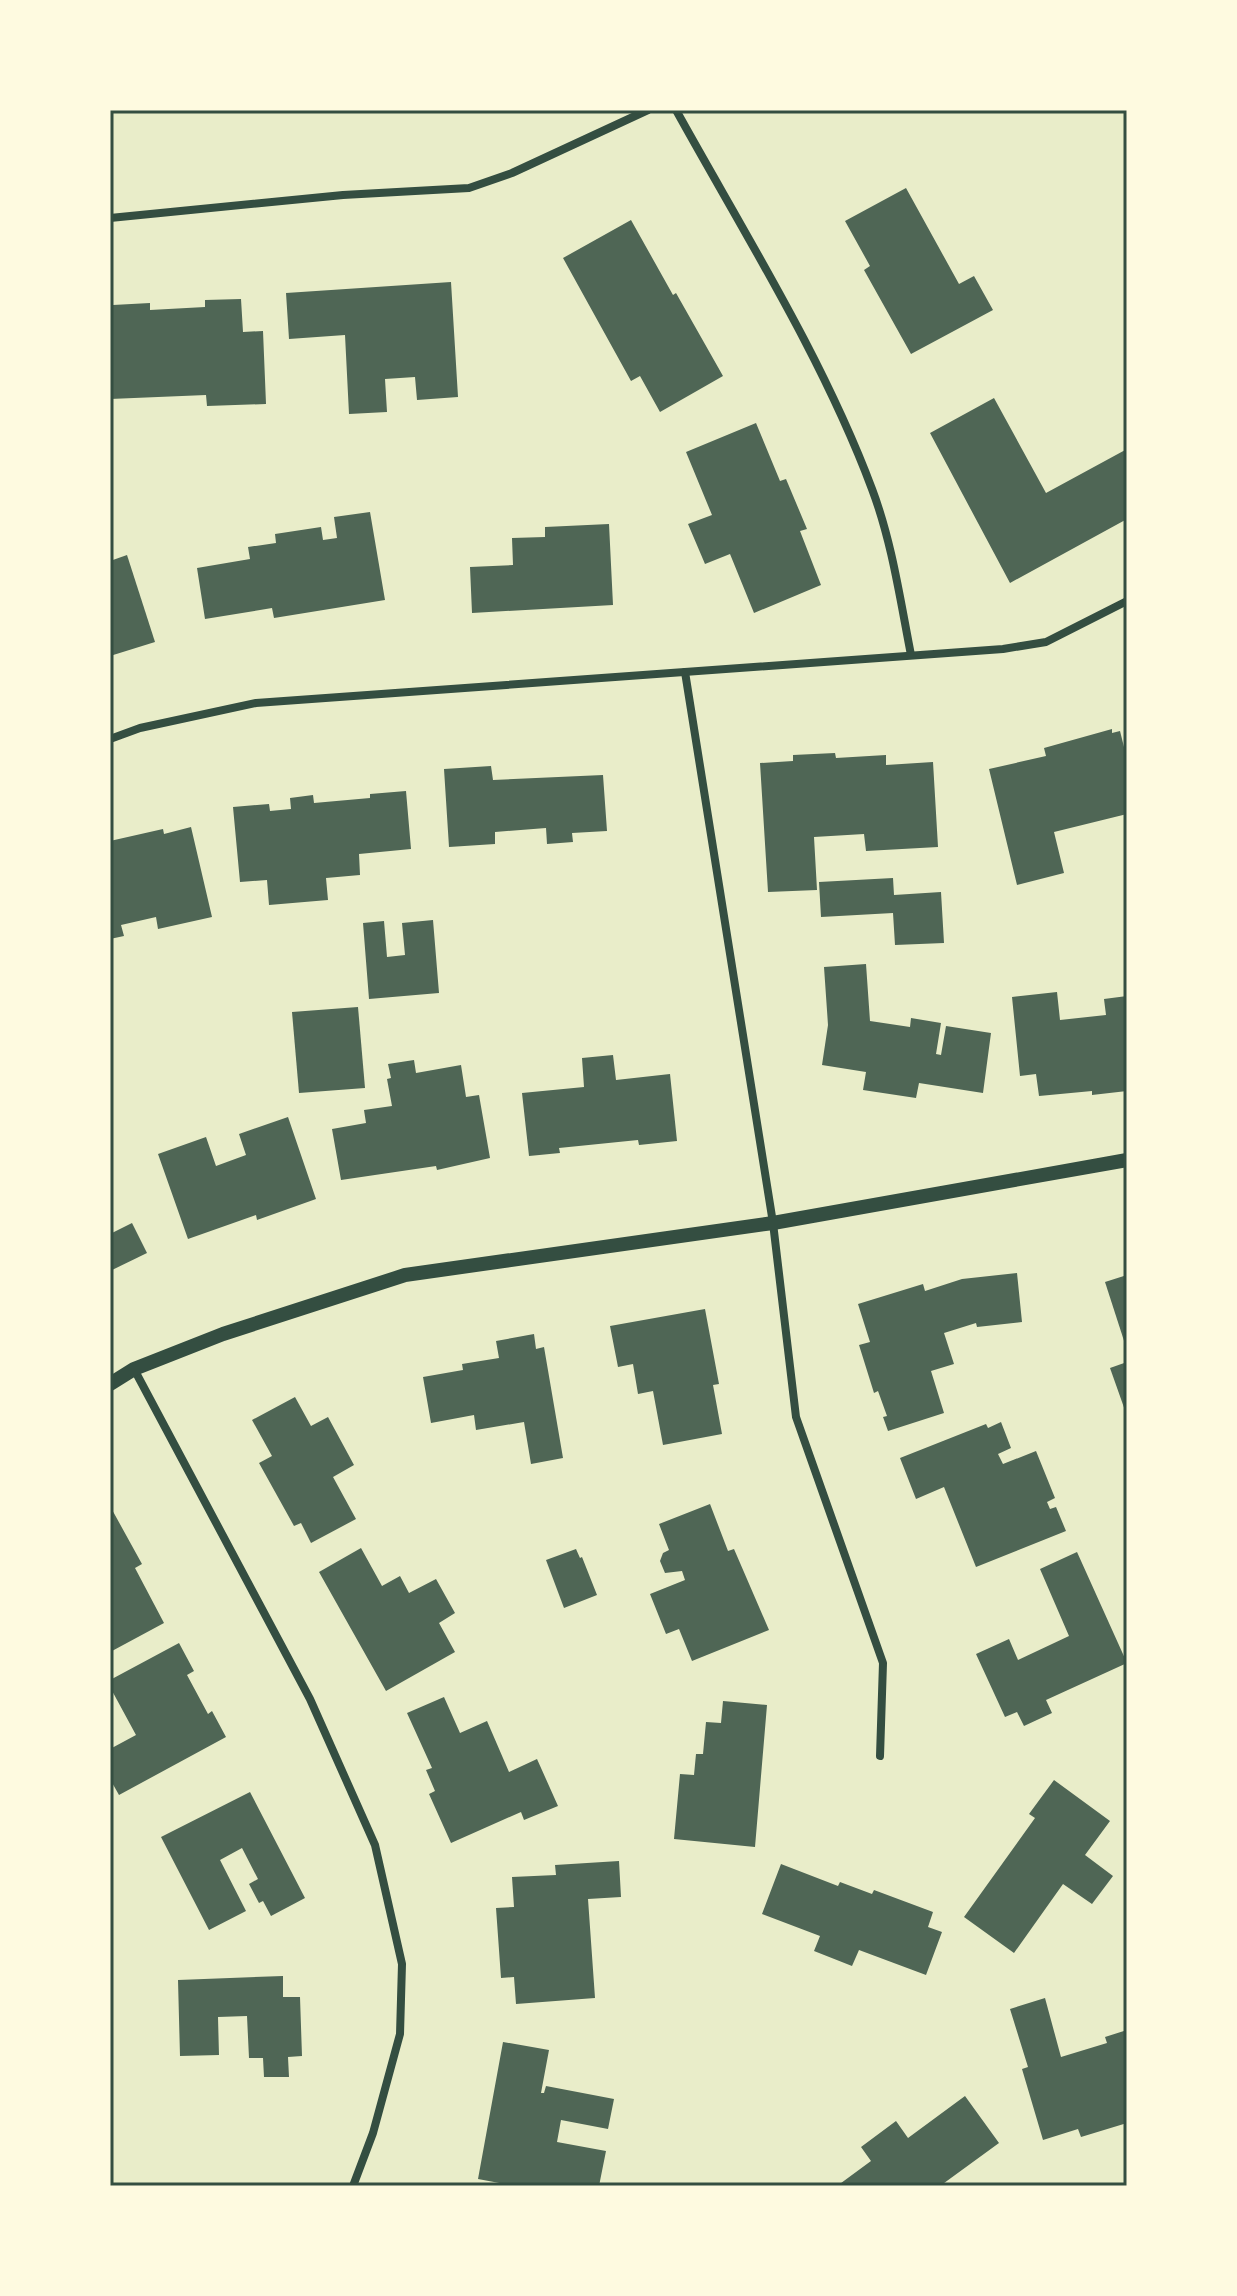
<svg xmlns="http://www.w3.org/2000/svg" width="1237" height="2296" font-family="Signika,sans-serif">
	<rect width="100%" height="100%" fill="#e9edc9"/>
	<g fill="#4f6655">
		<path d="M906,188L959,284L974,276L993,310L911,354L864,270L870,266L845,221Z"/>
		<path d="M631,220L673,295L676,293L723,376L660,412L640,376L631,381L563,258Z"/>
		<path d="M451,282L458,397L417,400L415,377L385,379L387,412L349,414L345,335L289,339L286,293Z"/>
		<path d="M241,299L243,332L263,331L266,404L207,406L206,395L110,399V309H113V305L150,303V310L205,307V300Z"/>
		<path d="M994,398L1046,493L1127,449V519L1010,583L930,433Z"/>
		<path d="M756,423L780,481L786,479L807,529L800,531L821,585L754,613L730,554L705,564L688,524L712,515L686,452Z"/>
		<path d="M370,512L385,600L274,618L272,608L205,619L197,568L250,559L248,547L276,543L275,534L321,527L323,540L337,538L334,517Z"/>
		<path d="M609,524L613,605L472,613L470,567L513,565L512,538L545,537V527Z"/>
		<path d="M127,555L155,642L110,656V561Z"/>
		<path d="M1112,729V733L1120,731L1127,759V814L1054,832L1064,873L1017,885L989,769L1046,756L1044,748Z"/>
		<path d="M835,753L836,758L886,755V765L933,762L938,847L866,851L864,834L814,837L817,890L768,892L760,763L793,761V755Z"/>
		<path d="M491,766L493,780L603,775L607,831L572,833L573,842L547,844L546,828L495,832V844L449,847L444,769Z"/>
		<path d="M406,791L411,849L359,854L360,875L326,878L328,900L269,905L267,880L240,882L233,807L269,804L270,811L291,809L290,798L313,795L314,803L370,798V794Z"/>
		<path d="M191,827L212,917L158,929L156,917L121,925L124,936L110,939V841L163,829L164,834Z"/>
		<path d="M893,878L894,895L941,892L944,943L895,945L893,913L821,917L819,882Z"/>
		<path d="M433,920L439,993L369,999L363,923L384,921L387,957L405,955L402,923Z"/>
		<path d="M866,964L870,1021L910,1027L911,1018L941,1023L936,1054L941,1055L946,1026L991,1033L983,1093L919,1083L916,1098L863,1090L866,1072L822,1065L828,1025L824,967Z"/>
		<path d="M1057,992L1060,1020L1106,1015L1104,999L1127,996V1091L1092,1095V1091L1039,1096L1036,1074L1020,1076L1012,997Z"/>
		<path d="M358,1007L365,1088L299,1093L292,1012Z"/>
		<path d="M613,1055L616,1080L670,1074L677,1141L639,1145L638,1140L559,1148L560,1153L529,1156L522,1093L584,1087L582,1058Z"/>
		<path d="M414,1060L416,1073L461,1065L466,1097L479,1095L490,1158L437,1170L436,1166L341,1180L332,1129L366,1123L364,1110L392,1106L387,1079L391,1078L388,1064Z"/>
		<path d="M288,1117L316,1199L257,1220L256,1215L188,1239L158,1154L206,1137L216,1166L246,1155L239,1134Z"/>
		<path d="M132,1223L147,1253L110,1271V1234Z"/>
		<path d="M1017,1273L1022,1322L977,1327L976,1323L944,1333L954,1364L931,1371L944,1413L888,1431L883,1417L887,1416L878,1391L874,1393L859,1345L870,1342L858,1304L923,1284L925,1291L962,1279Z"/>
		<path d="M1127,1275V1347H1126L1105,1282Z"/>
		<path d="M705,1309L719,1384L713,1385L722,1434L663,1445L653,1391L638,1394L633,1364L618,1367L610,1326Z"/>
		<path d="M534,1334L536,1349L544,1347L563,1458L531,1464L524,1422L476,1430L474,1415L431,1423L423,1377L463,1370L462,1364L499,1358L496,1341Z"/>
		<path d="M1127,1362V1416L1110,1368Z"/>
		<path d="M295,1397L311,1426L328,1417L354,1465L333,1477L356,1519L311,1543L301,1523L294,1526L259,1463L272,1456L252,1420Z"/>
		<path d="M1001,1422L1011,1448L998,1454L1003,1464L1036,1451L1055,1498L1047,1502L1050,1509L1056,1507L1066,1531L976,1567L944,1487L916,1499L900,1458L986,1424L988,1428Z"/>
		<path d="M710,1504L728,1551L734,1549L769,1630L692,1661L679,1629L666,1634L650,1594L685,1580L682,1571L665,1573L660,1561L663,1553L669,1550L659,1524Z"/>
		<path d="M110,1506L142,1564L135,1568L164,1623L112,1651L110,1646Z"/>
		<path d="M361,1548L382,1586L400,1576L409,1593L436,1579L455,1613L439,1623L455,1652L386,1691L319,1572Z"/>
		<path d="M576,1549L580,1558L582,1557L597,1595L564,1608L546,1560Z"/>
		<path d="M1077,1552L1127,1663L1046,1700L1052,1713L1024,1726L1017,1712L1005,1717L976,1654L1009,1639L1018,1660L1069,1636L1040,1569Z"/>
		<path d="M179,1643L194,1671L187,1675L208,1714L212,1711L226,1737L119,1795L110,1779V1749L136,1735L110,1687V1680Z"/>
		<path d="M444,1697L460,1733L487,1721L509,1772L537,1759L558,1806L524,1820L521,1812L451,1843L429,1794L435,1791L426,1770L432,1768L407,1713Z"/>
		<path d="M723,1701L767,1705L755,1847L674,1839L680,1774L694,1775L696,1754H703L706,1722L721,1723Z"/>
		<path d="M1054,1780L1110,1821L1085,1855L1113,1876L1092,1904L1063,1884L1014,1953L964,1917L1035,1818L1029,1814Z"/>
		<path d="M250,1792L305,1898L271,1916L263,1901L259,1903L249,1884L258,1879L242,1848L220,1860L246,1911L209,1930L161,1837Z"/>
		<path d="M619,1861L621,1897L588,1899L595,1998L516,2004L514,1977L501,1978L496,1908L514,1907L512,1877L556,1875L555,1865Z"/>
		<path d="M781,1864L838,1886L840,1882L872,1894L874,1890L933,1912L928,1927L942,1932L926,1975L859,1950L852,1966L814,1951L820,1936L762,1914Z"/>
		<path d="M283,1976V1997H300L302,2056L288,2057L289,2077H264L263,2058H249L247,2016L218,2017L219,2055L180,2056L178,1980Z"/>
		<path d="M1045,1998L1061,2057L1107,2043L1105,2037L1127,2030V2123L1081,2137L1078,2129L1043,2140L1022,2069L1028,2067L1010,2009Z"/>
		<path d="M503,2042L549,2050L541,2093H544L546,2086L614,2099L608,2129L561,2120L557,2142L606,2151L599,2186H516L478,2179Z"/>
		<path d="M965,2096L999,2143L940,2186H837L871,2161L861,2147L896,2121L908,2138Z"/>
	</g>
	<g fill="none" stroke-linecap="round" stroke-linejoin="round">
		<g stroke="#344e41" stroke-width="8">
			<path d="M676,110C744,233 823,358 872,489C892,542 900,599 911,655"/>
			<path d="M110,218L343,195L469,188L512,173L648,110"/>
			<path d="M685,672L773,1223L796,1417L883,1663L880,1756"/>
			<path d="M110,739L140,728L256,703L1003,649L1046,642L1127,601"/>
			<path d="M134,1369L310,1699L375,1845L402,1964L400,2034L373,2133L353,2186"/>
		</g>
		<path stroke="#344e41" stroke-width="14" d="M110,1384L134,1369L223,1334L405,1275L773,1223L1127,1160"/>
	</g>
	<rect width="1237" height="2296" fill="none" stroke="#fefae0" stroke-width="224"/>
	<rect x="112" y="112" width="1013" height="2072" fill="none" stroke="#344e41" stroke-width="3"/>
</svg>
